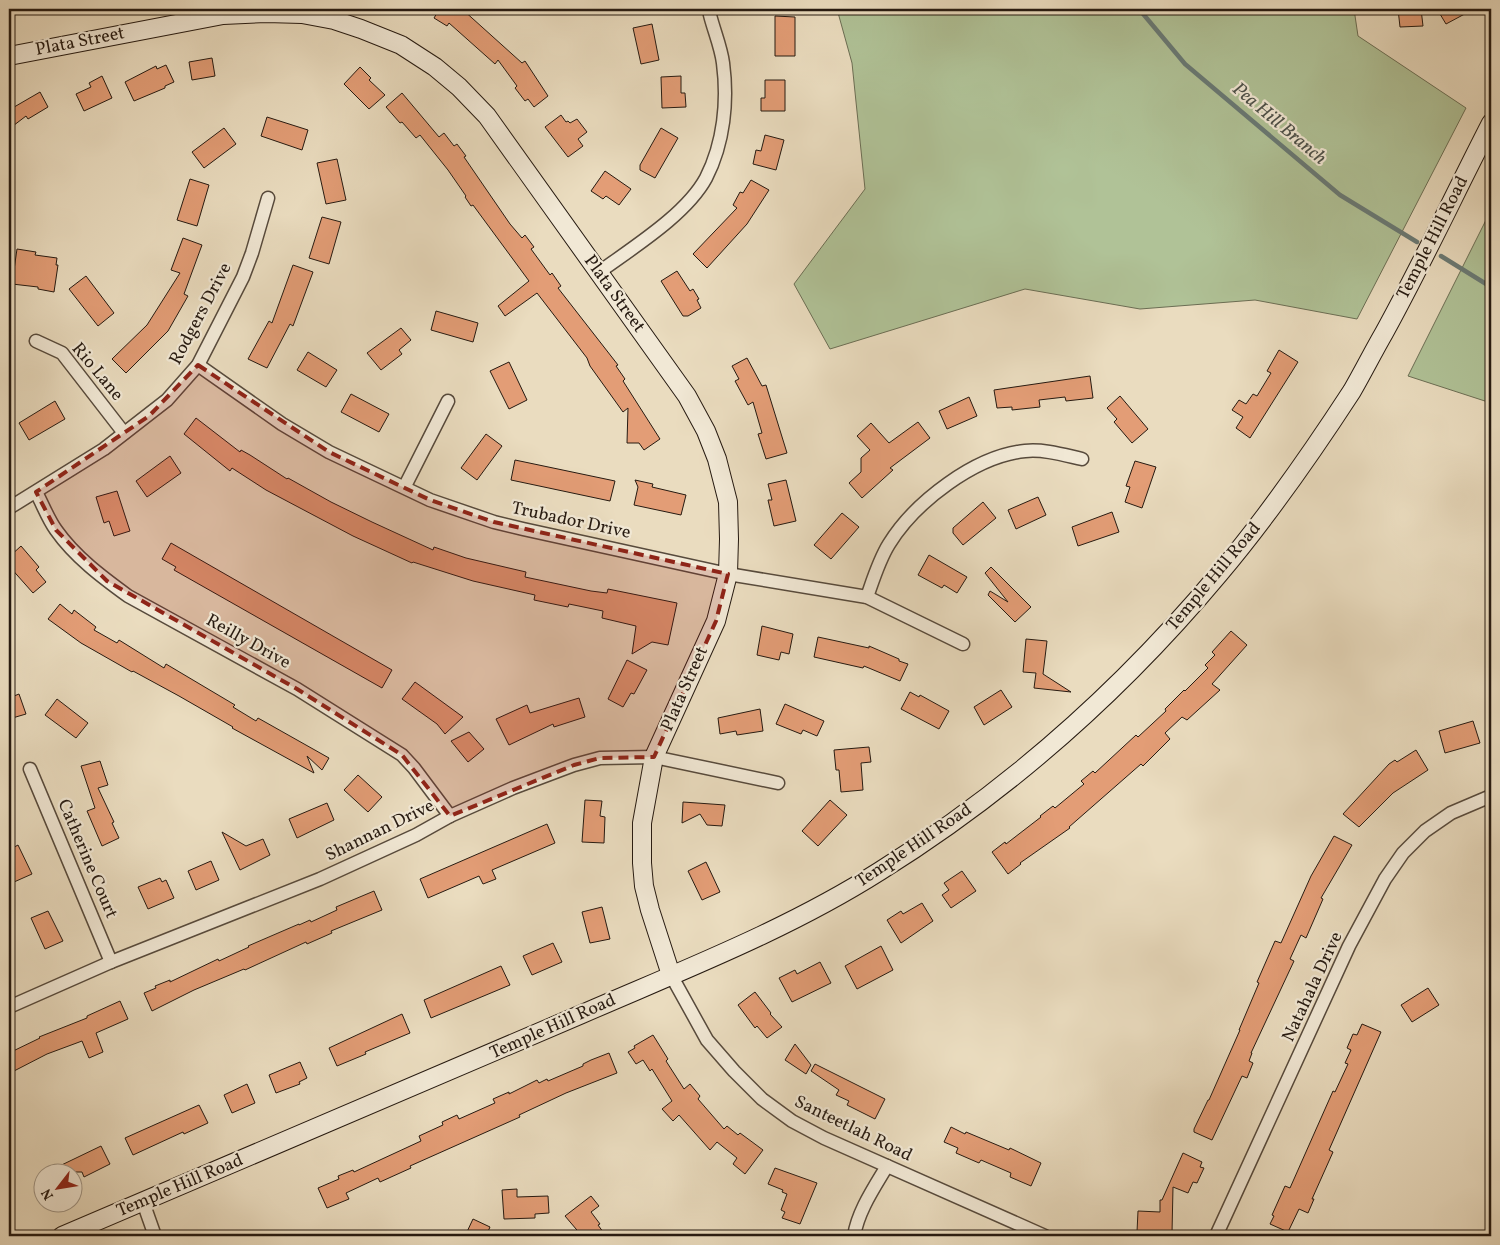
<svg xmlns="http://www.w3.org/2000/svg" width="1500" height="1245" font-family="Vollkorn,serif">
	<rect width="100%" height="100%" fill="#eadcbf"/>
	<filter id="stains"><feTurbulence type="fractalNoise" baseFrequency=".004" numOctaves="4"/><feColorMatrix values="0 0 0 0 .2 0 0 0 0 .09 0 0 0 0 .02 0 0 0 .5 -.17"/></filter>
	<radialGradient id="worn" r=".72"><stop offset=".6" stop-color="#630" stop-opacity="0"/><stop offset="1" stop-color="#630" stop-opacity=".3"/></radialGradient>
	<g fill="#b0c297" stroke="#6b6e54">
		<path d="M837,9H1354L1358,36L1466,108L1357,319L1255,300L1140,309L1025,289L830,349L794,284L865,189L852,63Z"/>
		<path d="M1491,210V403L1408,376Z"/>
	</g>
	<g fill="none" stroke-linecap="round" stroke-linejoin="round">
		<g stroke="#6a7a75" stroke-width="4.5">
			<path d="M1139,9L1185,64L1340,195L1417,242"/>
			<path d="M1441,256L1491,287"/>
		</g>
	</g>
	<g fill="#e39d76" stroke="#261a11">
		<path d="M432,9H462L522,63L525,61L548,96L534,107L528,99L525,101L515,88L517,86L498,60L495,64L449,23L447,26L434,18L437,13Z"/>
		<path d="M1398,9H1421L1423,26L1400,27Z"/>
		<path d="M1437,9H1474L1446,24Z"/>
		<path d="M775,16L795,17V56H775Z"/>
		<path d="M652,24L659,60L641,64L633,28Z"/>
		<path d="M212,58L215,76L192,80L189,62Z"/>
		<path d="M166,65L174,82L165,86V88L134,101L125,82L156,66L157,69Z"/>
		<path d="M360,67L371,78L369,80L385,95L369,109L344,84Z"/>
		<path d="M102,76L112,98L84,111L76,94L91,87L89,83Z"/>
		<path d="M681,76V93H685L686,107L662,108L661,77Z"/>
		<path d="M765,80H785V111H761V98H765Z"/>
		<path d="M40,92L48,107L28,119L26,116L9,129V110Z"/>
		<path d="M402,93L439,137L444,133L454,146L457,144L466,156L464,157L510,224L522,238L525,235L534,247L531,249L550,275L552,273L561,286L558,288L618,365L616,366L625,379L623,381L660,439L644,450L639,443H627L628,408L623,412L590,366L587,358L537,293L505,316L498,306L529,281L473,205L471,206L465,197L466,196L448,170L420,135L416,138L402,122L400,123L386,107Z"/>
		<path d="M561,115L566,122L568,121L570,123L577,119L587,132L578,139L583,146L568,157L545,127Z"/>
		<path d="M267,117L308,130L302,150L261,136Z"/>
		<path d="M224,128L236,144L204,168L192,152Z"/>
		<path d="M661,128L678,138L655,178L640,170V165Z"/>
		<path d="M765,135L784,140L776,170L753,164L756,150L761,151Z"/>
		<path d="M337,159L346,200L326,204L317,163Z"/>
		<path d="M605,171L631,189L619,205L606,196L603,199L591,191Z"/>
		<path d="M190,179L209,185L197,226L177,220Z"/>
		<path d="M751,180L769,190L747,224L707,268L693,254L737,208L733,205L740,192L743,193Z"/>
		<path d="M322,217L341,222L329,264L309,258Z"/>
		<path d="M183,238L202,245L184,294L188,296L168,331L126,373L112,359L147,325L180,273L171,270Z"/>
		<path d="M17,249L36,252L35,255L57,258L56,265H58L54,292L38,289V287L12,284Z"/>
		<path d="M293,265L313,272L293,326L290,324L267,368L248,359L269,321L272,323Z"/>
		<path d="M677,271L690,291L693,289L699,299L697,300L701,308L688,316H683L661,281Z"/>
		<path d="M86,276L114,313L98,326L69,289Z"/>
		<path d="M436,311L478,323L473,342L431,330Z"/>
		<path d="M401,328L411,340L399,350L402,354L381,370L367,353Z"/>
		<path d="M1279,350L1298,362L1250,438L1236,428L1243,417L1232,410L1239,400L1246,404L1253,394L1257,396L1271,373L1267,371Z"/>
		<path d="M308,352L337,370L326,387L297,370Z"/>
		<path d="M747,358L762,386L766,385L787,453L766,459L758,434L762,433L753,402L748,405L735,381L739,379L732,366Z"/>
		<path d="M509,362L527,400L509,409L490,371Z"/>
		<path d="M1090,376L1093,398L1066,401L1065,397L1039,400L1040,407L1012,410V407L997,408L994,390Z"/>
		<path d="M351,394L389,414L379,432L341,412Z"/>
		<path d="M1120,396L1148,429L1132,443L1114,422L1117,419L1107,408Z"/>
		<path d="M969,397L977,416L947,429L939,411Z"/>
		<path d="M55,401L65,419L29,440L19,423Z"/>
		<path d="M196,418L240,452L241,450L250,455L287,479L288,478L331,502L372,522L433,550L434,547L466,558L526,572L525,577L591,591L607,593L608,589L677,603L668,645L652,642L632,654L636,626L602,618L603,611L569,604L568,607L534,600L535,595L473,581L413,562L412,563L353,536L266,490L232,468L230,471L184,434Z"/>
		<path d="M918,422L930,438L890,468L893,470L862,498L849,483L861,472V458L870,450L857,436L871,423L889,443Z"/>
		<path d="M486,434L502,446L477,480L461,468Z"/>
		<path d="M170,456L181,473L147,497L136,481Z"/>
		<path d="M515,460L615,481L610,501L511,480Z"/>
		<path d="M1135,461L1156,467L1142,508L1125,502L1130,487L1126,486Z"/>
		<path d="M635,480L653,484L652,487L686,495L681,515L634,505L638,487Z"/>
		<path d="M786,480L796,521L774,526L768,500H772L768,484Z"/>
		<path d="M117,491L130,531L114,536L109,521L104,523L96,497Z"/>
		<path d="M1038,497L1046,515L1016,529L1008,510Z"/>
		<path d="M983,502L996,518L963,545L953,533V528Z"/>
		<path d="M1112,512L1119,532L1078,546L1072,527Z"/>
		<path d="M842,513L859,527L831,559L814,545Z"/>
		<path d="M171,543L392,670L382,688L174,570L176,567L162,559Z"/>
		<path d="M21,546L39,567L36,570L46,582L33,593L9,566V557Z"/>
		<path d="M929,555L967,577L957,593L944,585L942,588L918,575Z"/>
		<path d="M991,567L1031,607L1015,622L988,595L990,591L1008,602L985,573Z"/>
		<path d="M60,604L72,614L74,610L96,627L94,630L117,643L119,640L164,668L166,664L235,705L233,707L256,721L258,718L329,758L322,770L307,756L314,773L232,728L233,727L179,696L133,671L132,672L81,643L48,619Z"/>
		<path d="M762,626L793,634L789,654L781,652L779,660L757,655Z"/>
		<path d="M1231,631L1247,645L1212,684L1220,690L1187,720L1182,717L1165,733L1170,739L1143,766L1141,764L1069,827L1070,828L1020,863L1021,864L1008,874L992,852L1005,842L1006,844L1041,817L1040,816L1053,806L1055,808L1084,784L1081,781L1093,771L1095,773L1136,735L1138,737L1166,711L1165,709L1184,690L1185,691L1208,668L1205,665L1215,655L1212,652Z"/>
		<path d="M818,637L869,648V646L899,659V661L908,664L900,681L864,666L863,668L814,657Z"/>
		<path d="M1026,639L1047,641L1043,674L1071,692L1034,688L1036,673L1023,672Z"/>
		<path d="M627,660L647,670L634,694L631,693L623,707L608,699Z"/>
		<path d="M415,682L463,717L445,734L437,724L402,699Z"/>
		<path d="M1001,690L1012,707L984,725L974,707Z"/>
		<path d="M910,692L919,697L920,695L949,711L939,729L901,709Z"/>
		<path d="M19,694L26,714L9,719V698Z"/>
		<path d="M579,698L585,717L554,727L553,724L509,745L496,719L527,705L530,713Z"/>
		<path d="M57,699L88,723L76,738L45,715Z"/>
		<path d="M785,704L824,721L817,736L803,730L801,734L776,724Z"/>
		<path d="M760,709L763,731L737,735L736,731L720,734L718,718Z"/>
		<path d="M1473,721L1480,743L1445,753L1439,731Z"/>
		<path d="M469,732L484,749L468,762L451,741Z"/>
		<path d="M869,747L871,762L861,763L863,790L841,792L839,770H836L834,750Z"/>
		<path d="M1416,750L1428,770L1393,793L1359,827L1343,814L1389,764L1395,760L1397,762Z"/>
		<path d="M100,761L108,785L98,788L114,822L112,823L119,838L102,846L87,811L95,808L81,766Z"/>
		<path d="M358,775L382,797L368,812L344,790Z"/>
		<path d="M585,800L602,801L600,816L605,817L604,843L582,842Z"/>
		<path d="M830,800L847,815L818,846L802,831Z"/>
		<path d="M683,802L725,805L722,826L707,825L700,814L682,823Z"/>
		<path d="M327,803L334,820L297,838L289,819Z"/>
		<path d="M547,824L555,843L492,870L496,879L483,884L479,876L428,898L420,879Z"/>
		<path d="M222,832L246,846L263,839L270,855L240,870Z"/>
		<path d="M1334,836L1352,845L1321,898L1323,899L1306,938L1301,935L1290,959L1294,961L1251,1053H1252L1249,1061L1253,1063L1247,1078L1242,1076L1212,1140L1194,1132V1129L1208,1100H1209L1240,1030H1239L1259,983L1257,982L1275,941L1281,943L1311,876Z"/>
		<path d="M18,845L32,874L14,882L9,870V850Z"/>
		<path d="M211,861L219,880L196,890L188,871Z"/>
		<path d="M706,862L720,892L702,900L688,871Z"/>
		<path d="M962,871L976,891L951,908L942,895L949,890L944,883Z"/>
		<path d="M160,878L162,882L166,880L174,898L148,909L138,887Z"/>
		<path d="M374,891L382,910L331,931L332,933L307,944L306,942L245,970L244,969L194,990L152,1011L144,993L156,988L155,986L170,980V982L218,959L219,961L249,947L248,946L299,924V925L310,920L311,922L337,910L336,907Z"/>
		<path d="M922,903L933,921L901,943L887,920L901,911L903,914Z"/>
		<path d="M602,907L610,939L590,943L582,912Z"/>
		<path d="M48,911L63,941L45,949L31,918Z"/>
		<path d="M553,943L562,962L532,975L523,956Z"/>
		<path d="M881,946L893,970L857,989L845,966Z"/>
		<path d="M820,962L831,983L792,1002L779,978L795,970L797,974Z"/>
		<path d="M501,966L510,985L431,1018L424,1000Z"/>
		<path d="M1428,988L1439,1005L1412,1022L1401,1005Z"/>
		<path d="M755,992L771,1013L770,1014L782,1027L767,1038L757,1026L755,1028L738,1005Z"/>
		<path d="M120,1001L128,1019L96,1033L103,1052L89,1058L82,1041L47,1054L14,1071L13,1069L9,1071V1053L40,1038L39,1037L87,1018V1016Z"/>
		<path d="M402,1014L410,1033L365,1052L366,1054L337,1066L329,1048Z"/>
		<path d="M1362,1024L1381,1032L1329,1150L1333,1152L1312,1199H1314L1308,1213L1299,1209L1288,1232L1270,1224L1274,1216L1272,1215L1285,1186L1290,1188L1333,1091L1335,1092L1348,1064L1345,1063L1351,1050L1347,1048L1353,1034L1357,1035Z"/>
		<path d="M653,1035L668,1059L666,1061L684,1089L690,1084L700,1096L698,1099L724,1129L727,1126L738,1135L740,1133L763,1150L745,1174L733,1164L737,1158L717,1142L710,1150L679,1115L673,1121L662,1109L672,1101L652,1069L650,1071L643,1060L636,1064L628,1052L635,1048L634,1046Z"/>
		<path d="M795,1044L811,1065L806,1074L785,1060Z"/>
		<path d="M609,1053L617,1073L566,1093L519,1115L520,1117L410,1166L411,1168L380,1182L378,1178L346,1193L349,1199L327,1208L318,1188L339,1179L338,1176L353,1170L354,1172L421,1141L419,1136L443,1125L442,1122L457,1115L459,1119L495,1103L493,1099L509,1092V1094L537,1080L539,1083L547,1079L548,1081L583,1066V1064L591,1060Z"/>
		<path d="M300,1062L307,1078L299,1082L300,1084L276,1093L269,1075Z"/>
		<path d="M815,1064L885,1099L875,1119L847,1105L849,1101L836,1095L839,1090L811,1071Z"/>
		<path d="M247,1084L255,1103L232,1113L224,1095Z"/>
		<path d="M199,1105L208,1123L184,1134L183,1132L133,1155L125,1138Z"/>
		<path d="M951,1127L965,1134L966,1132L1009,1150L1010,1148L1041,1163L1031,1186L1010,1177L1011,1173L981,1160L979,1163L956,1153L958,1148L944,1142Z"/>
		<path d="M101,1146L110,1164L84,1177L82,1172H47Z"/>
		<path d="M1183,1153L1202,1162L1200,1167L1204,1168L1197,1183L1193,1182L1188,1193L1173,1187L1172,1233L1137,1232L1138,1211L1160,1212V1200H1162Z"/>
		<path d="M775,1168L817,1183L800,1224L782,1218L785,1212L781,1210L787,1194L782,1192L783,1190L768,1184Z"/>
		<path d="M517,1189V1197L548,1196L549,1213L535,1214V1218L504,1219L502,1190Z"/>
		<path d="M591,1196L599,1206L591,1212L600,1224L598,1225L606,1236H582L565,1216Z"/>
		<path d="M473,1219L490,1227L486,1236H465Z"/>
	</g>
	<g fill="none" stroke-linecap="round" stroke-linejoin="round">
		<g stroke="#574a3c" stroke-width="15">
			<g id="street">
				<path d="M598,273C632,248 686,215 706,178C724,143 728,101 723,63C721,47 714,31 710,15"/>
				<path d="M36,341L62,353L124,433"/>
				<path d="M198,365L282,424L329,452L430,500L494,522L523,529L728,574L867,597L963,644"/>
				<path d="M405,486L448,401"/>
				<path d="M36,492C43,505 48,519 56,530C75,557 102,577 128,596L297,689L402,755L414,768L450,816"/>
				<path d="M9,508L104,449L167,400L198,365L243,277L252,253L268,198"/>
				<path d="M867,597C873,580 879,560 889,544C915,502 975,456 1025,451C1044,449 1064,455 1082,459"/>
				<path d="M30,769L111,962"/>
				<path d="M671,975L707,1040L734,1071L762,1099L792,1121L824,1138L1045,1236"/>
				<path d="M9,1007L111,962L320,879L416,835L450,816L513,788L574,765L600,758L654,757L778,783"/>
				<path d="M143,1202L155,1236"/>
				<path d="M854,1236C858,1211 874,1188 887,1166"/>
				<path d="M1216,1236L1349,946L1385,879L1403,853L1425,831L1451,813L1491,796"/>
			</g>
		</g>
		<g stroke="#261a11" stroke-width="20">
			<g id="secondary">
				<path d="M9,56L223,15L266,13L302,14L334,20L361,29L401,45L435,67L459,87L487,116L687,396L706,431L717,459L728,502L729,539L728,574L716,621L654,757L642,823V863L644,886L650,910L671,975"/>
				<path d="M62,1236C236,1162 410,1089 582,1014C683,970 787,930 880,871C1008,791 1122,690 1219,574C1267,517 1311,454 1352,391C1363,372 1373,352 1384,333C1422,264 1455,193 1491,123"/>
			</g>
		</g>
		<use href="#street" stroke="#f1e8d5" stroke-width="12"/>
		<use href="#secondary" stroke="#f1e8d5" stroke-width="18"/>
	</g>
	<path fill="#8f2418" fill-opacity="0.2" stroke="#8f2418" stroke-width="4" stroke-dasharray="10 6" stroke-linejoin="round" d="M198,365L329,452L430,500L494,522L728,574L716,621L654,757L600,758L574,765L450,816L402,755L297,689L107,581L56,530L36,492L149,416Z"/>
	<g text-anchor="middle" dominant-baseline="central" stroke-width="4.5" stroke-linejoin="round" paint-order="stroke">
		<g font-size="18" fill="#261a11" stroke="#f1e8d5">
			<text transform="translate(80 42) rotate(-11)">Plata Street</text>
			<text transform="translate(1433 238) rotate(-63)">Temple Hill Road</text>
			<text transform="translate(614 294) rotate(54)">Plata Street</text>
			<text transform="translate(201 314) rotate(-62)">Rodgers Drive</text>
			<text transform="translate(97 372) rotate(50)">Rio Lane</text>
			<text transform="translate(571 521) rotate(12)">Trubador Drive</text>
			<text transform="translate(1214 577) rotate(-50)">Temple Hill Road</text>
			<text transform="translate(248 642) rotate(29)">Reilly Drive</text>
			<text transform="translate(685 689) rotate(-66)">Plata Street</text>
			<text transform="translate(380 831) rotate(-26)">Shannan Drive</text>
			<text transform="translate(914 846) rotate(-34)">Temple Hill Road</text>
			<text transform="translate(87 859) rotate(67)">Catherine Court</text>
			<text transform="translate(1313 987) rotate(-65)">Natahala Drive</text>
			<text transform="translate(553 1027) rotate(-24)">Temple Hill Road</text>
			<text transform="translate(853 1129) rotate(26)">Santeetlah Road</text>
			<text transform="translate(180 1186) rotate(-23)">Temple Hill Road</text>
		</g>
		<g font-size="19" font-style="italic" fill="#4e524b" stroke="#f1e8d5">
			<text transform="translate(1279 124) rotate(40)">Pea Hill Branch</text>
		</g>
	</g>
	<rect width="1500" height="1245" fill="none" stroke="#eadcbf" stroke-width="30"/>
	<rect x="10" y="10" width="1480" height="1225" fill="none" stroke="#261a11" stroke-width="2.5"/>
	<rect x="15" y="15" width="1470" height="1215" fill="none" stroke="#261a11"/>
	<g transform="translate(58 1188) rotate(239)"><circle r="24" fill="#f1e8d5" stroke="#a09687"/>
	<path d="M0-4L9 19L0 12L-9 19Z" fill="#8f2418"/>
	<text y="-8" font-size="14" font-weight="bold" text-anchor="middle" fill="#261a11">N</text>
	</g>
	<rect width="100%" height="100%" filter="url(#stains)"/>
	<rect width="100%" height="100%" fill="url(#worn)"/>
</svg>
